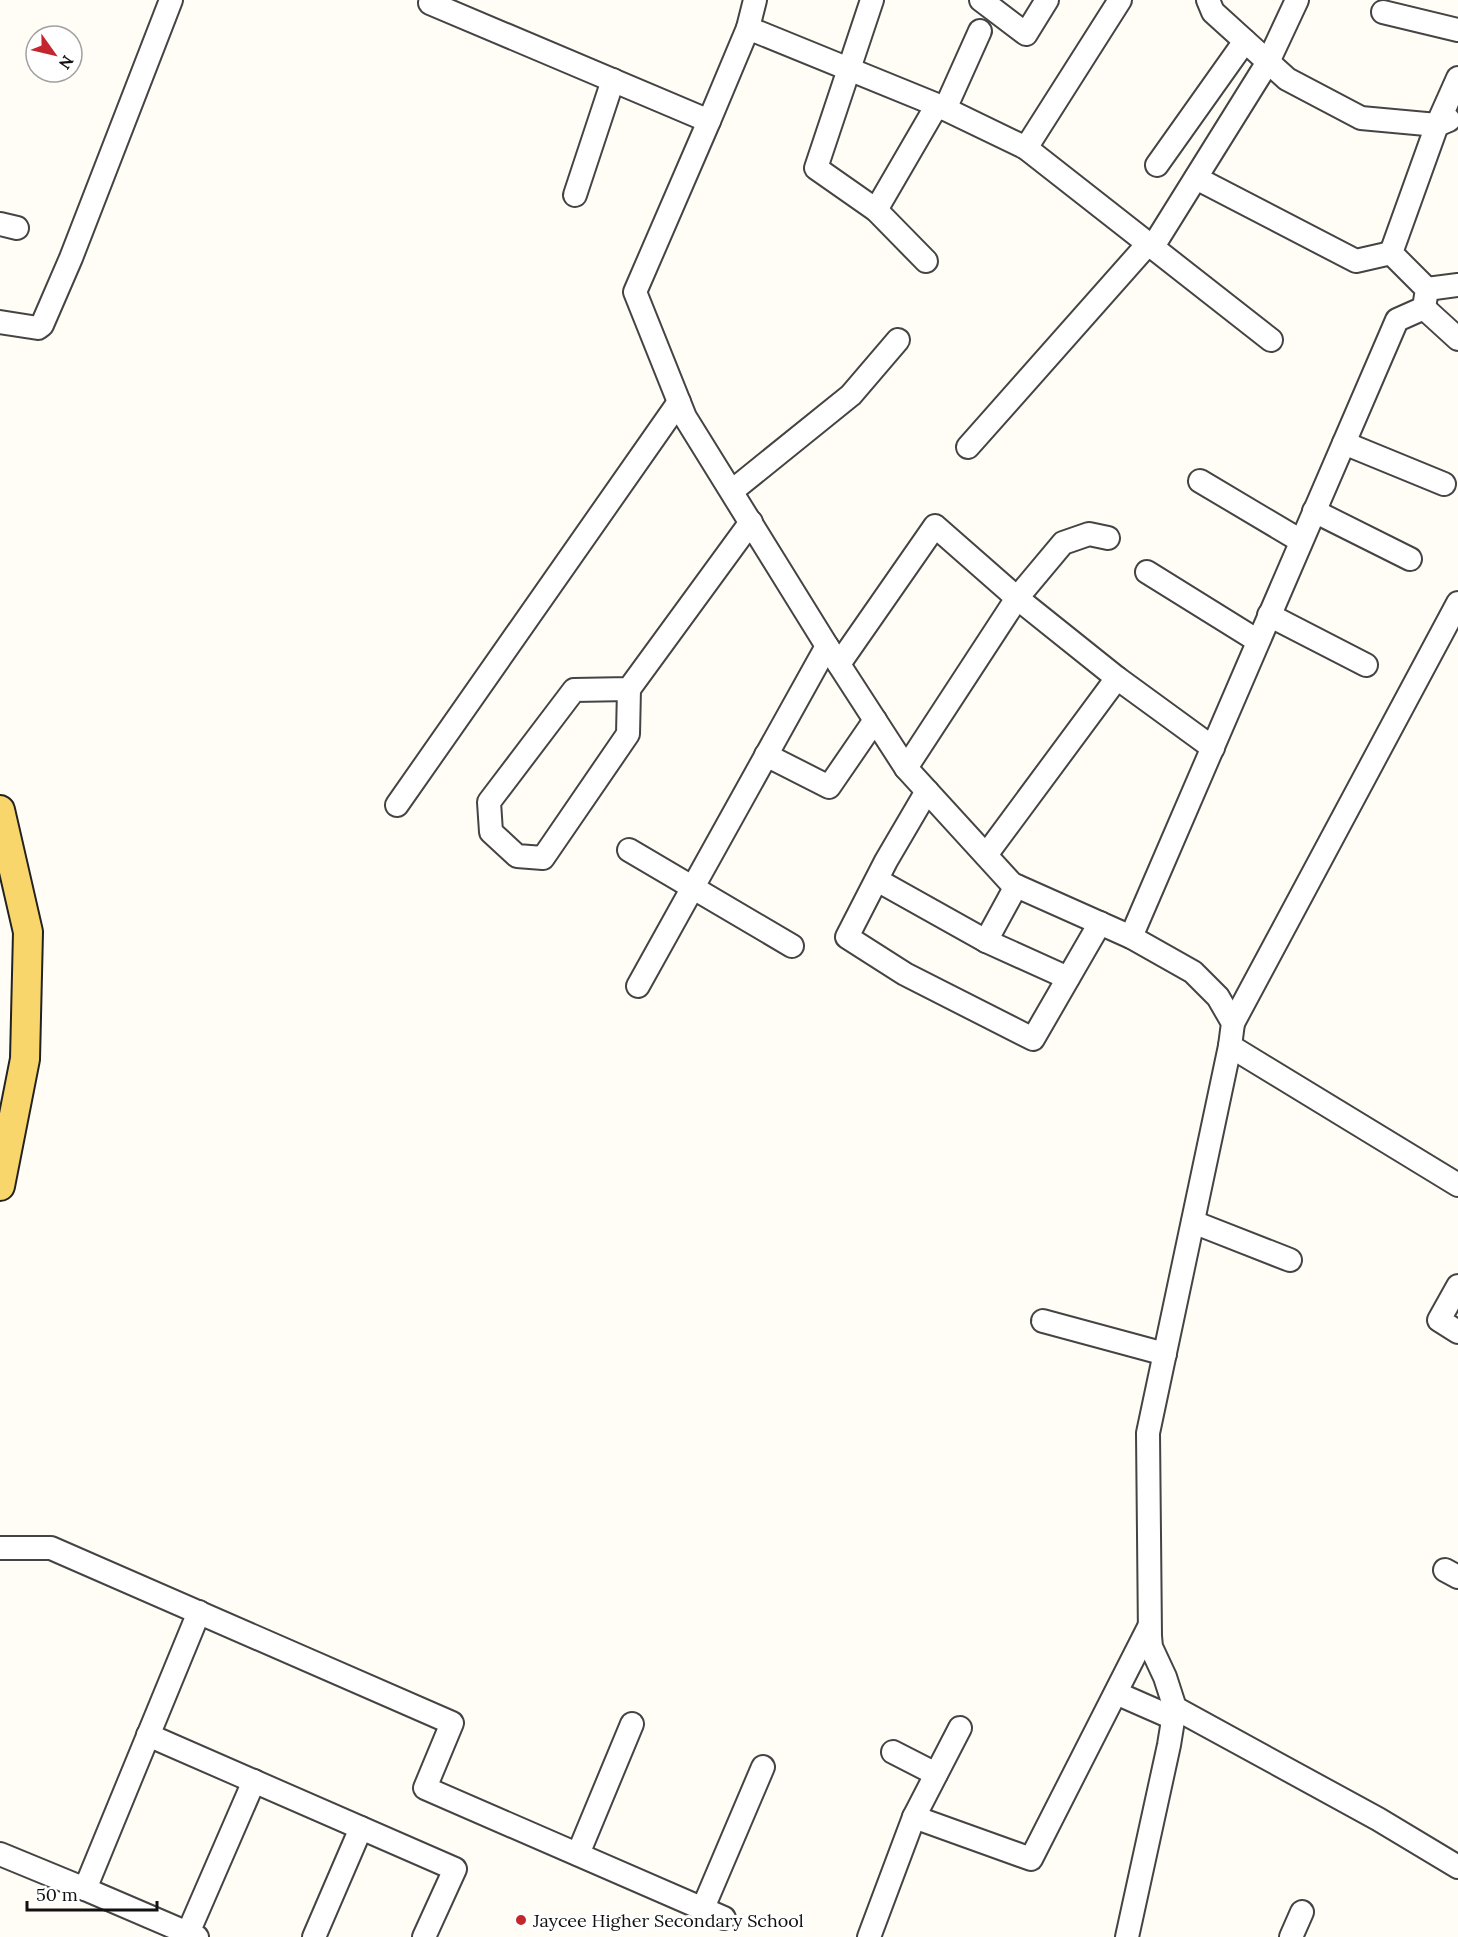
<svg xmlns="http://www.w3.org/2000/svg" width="1458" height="1937" font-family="Lora,serif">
	<rect width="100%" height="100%" fill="#fffdf5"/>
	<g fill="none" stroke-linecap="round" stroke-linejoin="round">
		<g stroke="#444" stroke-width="26">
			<g id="minor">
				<path d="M431,0L430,3L709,121L635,292L685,417L827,646L906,768L1012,884L1131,937L1193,972L1218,997L1233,1023L1230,1046L1458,1185"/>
				<path d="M872,0L816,168L876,210L926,261"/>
				<path d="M981,0L1026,34L1047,0"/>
				<path d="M1208,0L1213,12L1287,79L1361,118L1437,125L1449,120"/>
				<path d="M1383,12L1458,30"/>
				<path d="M748,28L937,105L1026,148L1271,340"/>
				<path d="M945,109L980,31"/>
				<path d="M709,121L748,28L755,0"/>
				<path d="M1026,148L1120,0"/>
				<path d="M1157,165L1245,41"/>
				<path d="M1196,178L1356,261L1391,253"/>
				<path d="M575,195L613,80"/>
				<path d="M876,210L937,105"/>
				<path d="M0,224L17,228"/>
				<path d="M1152,248L1268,62L1297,0"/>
				<path d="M1427,289L1458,285"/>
				<path d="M1424,308L1458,339"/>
				<path d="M0,322L38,328L42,325L71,258L171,0"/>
				<path d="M1344,443L1444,484"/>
				<path d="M968,447L1147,245"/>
				<path d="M1200,481L1301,541"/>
				<path d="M732,491L851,395L898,340"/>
				<path d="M1314,511L1410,559"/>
				<path d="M1147,572L1258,641"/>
				<path d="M1269,615L1366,665"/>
				<path d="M839,664L935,526L1017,598L1117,678L986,855"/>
				<path d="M1117,678L1213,748"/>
				<path d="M629,689L574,690L489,802L491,832L517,856L543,858L628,734L629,689L751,522"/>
				<path d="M766,755L829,787L875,720"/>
				<path d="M906,768L1017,598L1063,543L1089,534L1108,538"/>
				<path d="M927,791L886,861L847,937L905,974L1033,1039L1100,923"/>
				<path d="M397,805L679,402"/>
				<path d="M629,850L792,946"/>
				<path d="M877,880L986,941L1068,978"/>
				<path d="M1131,937L1397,320L1424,308L1427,289L1391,253L1437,125L1458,78"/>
				<path d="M986,941L1016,886"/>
				<path d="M638,986L827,646"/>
				<path d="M1233,1023L1458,603"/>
				<path d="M1193,1222L1290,1260"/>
				<path d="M1458,1286L1439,1320L1458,1332"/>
				<path d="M1043,1321L1165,1354"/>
				<path d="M0,1548H51L452,1723L425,1788L724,1918"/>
				<path d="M1445,1570L1458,1577"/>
				<path d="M1116,1693L1173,1718"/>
				<path d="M1175,1708L1378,1819L1458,1867"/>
				<path d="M148,1735L455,1869L424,1937"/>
				<path d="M893,1752L936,1774"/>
				<path d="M914,1817L1031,1859L1149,1627"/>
				<path d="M0,1854L85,1889L199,1612"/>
				<path d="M578,1854L632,1724"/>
				<path d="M85,1889L197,1937"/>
				<path d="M703,1908L763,1767"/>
				<path d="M188,1933L254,1781"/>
				<path d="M314,1937L361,1828"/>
				<path d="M869,1937L914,1817L960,1728"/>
				<path d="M1127,1937L1169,1745L1175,1708L1165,1677L1151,1647L1150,1636L1148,1433L1230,1046"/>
				<path d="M1291,1937L1302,1912"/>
			</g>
		</g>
		<g stroke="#222" stroke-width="32">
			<path id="major" d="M0,810L28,932L25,1059L0,1186"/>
		</g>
		<use href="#minor" stroke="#fff" stroke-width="22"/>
		<use href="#major" stroke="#f9d66b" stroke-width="28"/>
	</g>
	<circle fill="#c4262e" stroke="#fff" stroke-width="2" cx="521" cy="1920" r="6"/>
	<g text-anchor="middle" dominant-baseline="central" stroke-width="6" stroke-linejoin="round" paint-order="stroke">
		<g font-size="18" fill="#111" stroke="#fff" text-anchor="start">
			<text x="533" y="1920">Jaycee Higher Secondary School</text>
		</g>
	</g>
	<g transform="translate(54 54) rotate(124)"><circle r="28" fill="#ffffff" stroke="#a0a0a0" stroke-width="1.5"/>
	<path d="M0-4.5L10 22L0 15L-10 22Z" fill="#c4262e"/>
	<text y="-9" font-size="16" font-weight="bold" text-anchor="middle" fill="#111111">N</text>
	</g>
	<path d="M27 1901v9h130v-9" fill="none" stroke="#111111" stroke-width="3"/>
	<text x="36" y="1901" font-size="18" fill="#111111" stroke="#ffffff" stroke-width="4.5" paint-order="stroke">50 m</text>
</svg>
